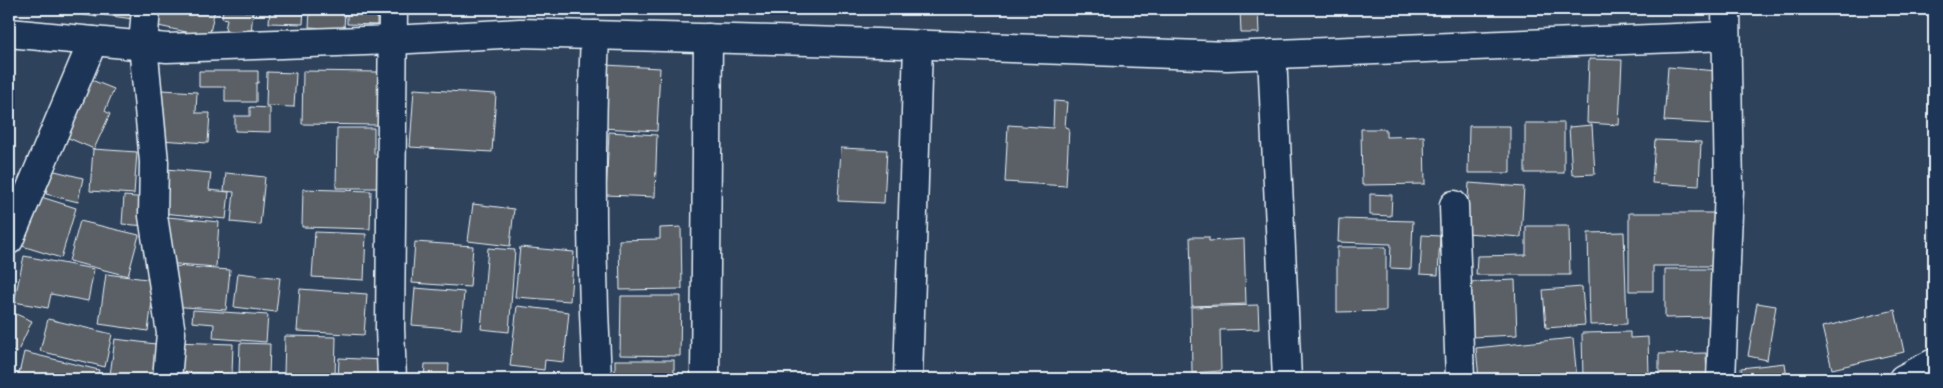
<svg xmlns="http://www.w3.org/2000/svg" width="1943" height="388" font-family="'Gochi Hand',sans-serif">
	<rect width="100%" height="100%" fill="#2f425c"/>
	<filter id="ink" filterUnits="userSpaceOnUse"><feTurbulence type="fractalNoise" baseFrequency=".02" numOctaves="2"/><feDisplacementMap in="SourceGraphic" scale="10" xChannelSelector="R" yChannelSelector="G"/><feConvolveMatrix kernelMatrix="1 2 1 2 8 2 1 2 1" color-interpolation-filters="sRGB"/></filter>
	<g filter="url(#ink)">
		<g fill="#5a6166" stroke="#e8f1f8">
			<path d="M72,9H98L97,17L71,13Z"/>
			<path d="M105,9H134L133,19L104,15Z"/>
			<path d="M157,9H215L209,37L154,25Z"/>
			<path d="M223,9H244V11L253,12L251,33L225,30L227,19L222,18Z"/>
			<path d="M270,9H304L303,24L269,23Z"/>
			<path d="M310,9H345L344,29L309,27Z"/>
			<path d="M347,9H377V25L347,24Z"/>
			<path d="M1240,9H1258L1259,33H1241Z"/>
			<path d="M1589,59L1622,60L1619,125L1587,123Z"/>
			<path d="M605,65L660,68L657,131L602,128Z"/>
			<path d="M1668,67L1718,71L1714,124L1664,121Z"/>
			<path d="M199,71H258V83H256V102H225V87H199Z"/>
			<path d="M303,71L378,72V125L302,124Z"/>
			<path d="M267,72L296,73L294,107L266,106Z"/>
			<path d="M89,79L114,89L105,111L110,114L94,149L64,136Z"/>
			<path d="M414,89L496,94L492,152L410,147Z"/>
			<path d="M162,90L197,92L196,113H210L208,143L159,140Z"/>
			<path d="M1054,101L1067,102L1065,127L1069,128L1066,186L1005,182L1008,125L1053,128Z"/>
			<path d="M250,107L270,108V132L235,131V116H250Z"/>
			<rect x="1525" y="123" width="39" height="50"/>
			<path d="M1592,125L1595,174L1572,175L1569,127Z"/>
			<path d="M1469,126H1510V173H1468Z"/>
			<path d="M337,128H374V154H379V188H336Z"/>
			<path d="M1361,129H1386V137L1424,136L1425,184L1362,185Z"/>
			<path d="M609,132L657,135L655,197L606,195Z"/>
			<path d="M1655,140L1701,142L1699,186L1652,183Z"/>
			<path d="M841,148L887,150L884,203L838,201Z"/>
			<path d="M93,149L137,152L134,194L90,191Z"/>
			<path d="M166,169L211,173L209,190L229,192L226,219L162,213Z"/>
			<path d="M51,170L83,178L78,202L46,194Z"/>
			<path d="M226,173L265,177L260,225L231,222L234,192L224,191Z"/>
			<path d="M1469,183L1524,187L1521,237L1466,233Z"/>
			<path d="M303,189L371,191L370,229L302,227Z"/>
			<path d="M1370,194L1392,195L1391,216L1370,215Z"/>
			<path d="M38,196L76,208L61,258L22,246Z"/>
			<path d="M124,196L148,198L146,226L122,224Z"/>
			<path d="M473,204L514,209L510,246L468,241Z"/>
			<path d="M1629,213H1715L1714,266H1653V291H1629Z"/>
			<path d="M168,217L219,222L216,267L164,263Z"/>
			<path d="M1339,219L1413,221L1411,269L1390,268L1391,244L1338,242Z"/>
			<path d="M80,221L139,235L128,276L69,261Z"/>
			<path d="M1526,226H1569L1570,275H1476L1477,256L1526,255Z"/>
			<path d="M681,227L682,289L620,290L619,240L660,239V228Z"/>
			<path d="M315,232L366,234L364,280L312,277Z"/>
			<path d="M1624,232L1627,324L1590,325L1588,233Z"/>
			<path d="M1422,235L1440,236L1438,275L1420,274Z"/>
			<path d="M1190,237H1209V241L1244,239L1246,304L1192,306Z"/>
			<path d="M415,242L473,246L470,287L412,283Z"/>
			<path d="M520,247L574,252L570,301L515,297Z"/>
			<path d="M1337,247H1386V311L1337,312Z"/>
			<path d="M488,248L515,250L509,332L481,329Z"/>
			<path d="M24,256L94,269L88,301L51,294L48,308L14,302Z"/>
			<path d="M174,266L230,270L226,310L171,306Z"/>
			<path d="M1665,269H1711L1710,317L1665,318Z"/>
			<path d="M238,273L280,278L276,312L234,307Z"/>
			<path d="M106,274L155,280L148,331L99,324Z"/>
			<path d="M1515,280L1517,335L1472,337L1470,282Z"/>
			<path d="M1582,287L1585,325L1546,328L1543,290Z"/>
			<path d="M415,288L464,292L461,329L412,325Z"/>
			<path d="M300,289L367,294L364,335L297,331Z"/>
			<path d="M621,296H681L680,356L620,355Z"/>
			<path d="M1757,303L1776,306L1767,360L1748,356Z"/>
			<path d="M1258,305L1259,329L1220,330L1221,371L1192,373L1191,307Z"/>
			<path d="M517,306L569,312L564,362L545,360L544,370L510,366Z"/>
			<path d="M193,310L268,315L266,342L213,338L214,324L192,322Z"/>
			<path d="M1895,310L1904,352L1832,369L1822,327Z"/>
			<path d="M9,311L32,321L17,353L9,350Z"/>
			<path d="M48,319L112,334L105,367L40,351Z"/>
			<path d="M1630,332V338L1648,337L1649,376L1626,377V379H1583L1582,333Z"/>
			<path d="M285,336L336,337L335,377L284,375Z"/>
			<path d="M1573,338L1577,379H1479L1476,348Z"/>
			<path d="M115,339L164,345L159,379H138L110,375Z"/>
			<path d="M174,342L233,344L232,374L173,372Z"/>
			<path d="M240,343L270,344L269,377L239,376Z"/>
			<path d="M24,352L99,370L96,379L18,378Z"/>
			<path d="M1706,353L1707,379H1659V354Z"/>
			<path d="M339,358L383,360L382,379H338Z"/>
			<rect x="615" y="360" width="59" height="19"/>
			<path d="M1785,363L1787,379H1742L1741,368Z"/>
			<path d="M425,364H449L448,379H424Z"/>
			<path d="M176,372L223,374V379H176Z"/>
			<path d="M105,375H110L138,379H105Z"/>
		</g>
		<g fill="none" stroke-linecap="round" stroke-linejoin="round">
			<g stroke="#e8f1f8" stroke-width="31">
				<g id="minor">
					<path d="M146,9L143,45L154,162L153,216L171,333L167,379"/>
					<path d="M9,33L167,48L392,40L520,33L878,43L1227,56L1726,36"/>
					<path d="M595,35C590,150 591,265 597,379"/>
					<path d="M1272,54L1287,379"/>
					<path d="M1454,205L1460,379"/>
					<path d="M9,240L93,41"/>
					<path d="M392,379L390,328L393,9"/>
					<path d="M705,379L708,38"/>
					<path d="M908,379L918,45"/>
					<path d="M1721,379L1729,190L1726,9"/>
					<path d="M1903,379L1934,363"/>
				</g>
			</g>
			<use href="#minor" stroke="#1d3557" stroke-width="28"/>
		</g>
	</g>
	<rect width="1943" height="388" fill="none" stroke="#1d3557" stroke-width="30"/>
	<rect x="15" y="15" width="1913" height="358" fill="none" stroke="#e8f1f8" stroke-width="2" filter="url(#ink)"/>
</svg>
